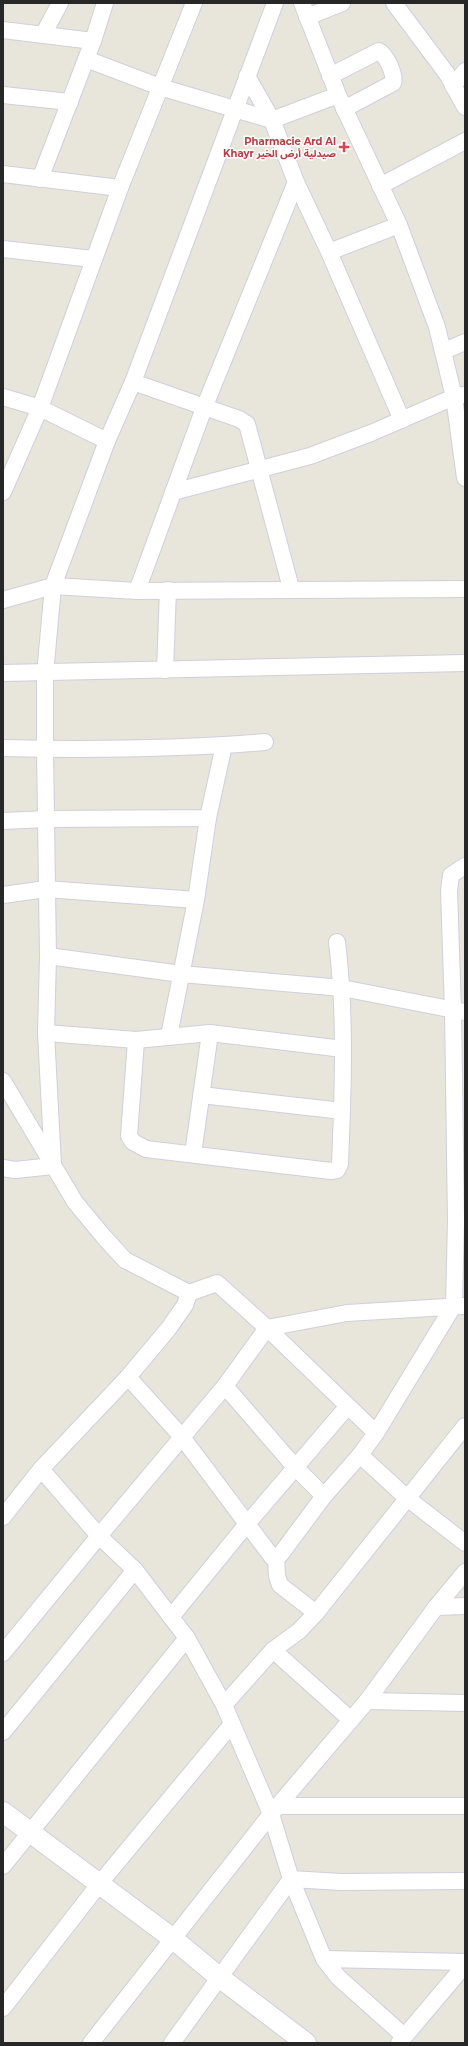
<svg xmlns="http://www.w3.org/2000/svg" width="468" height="2046" font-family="Montserrat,'Noto Sans Arabic',sans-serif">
	<rect width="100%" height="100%" fill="#e8e5da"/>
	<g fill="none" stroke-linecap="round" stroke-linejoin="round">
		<g stroke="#cfcfdf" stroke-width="18">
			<g id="minor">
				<path d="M302,3L338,95L399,225L437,327L454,397L465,478"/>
				<path d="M394,3L447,74L465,107"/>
				<path d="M307,17L342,3"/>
				<path d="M3,30L93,41"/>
				<path d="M43,35L60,3"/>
				<path d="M86,59L160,87L272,120L338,95"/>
				<path d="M247,76L272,120L296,182L329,252L402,420"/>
				<path d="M330,76L379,51C386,54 396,76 393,83L344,109"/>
				<path d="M453,86L465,71"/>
				<path d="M3,95L70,102"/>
				<path d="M3,174L120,188"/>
				<path d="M40,179L93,41L105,3"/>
				<path d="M380,186L465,141"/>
				<path d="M3,249L93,259"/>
				<path d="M329,252L399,225"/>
				<path d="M444,351L465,342"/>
				<path d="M133,382L239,419L247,424L291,588"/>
				<path d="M3,397L40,408L107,441"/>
				<path d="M3,492L40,408L120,188L194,3"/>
				<path d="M173,492L310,456L371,433L454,397L463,395"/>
				<path d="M137,591L204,408L296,182"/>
				<path d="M3,600L53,586L137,591L465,589"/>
				<path d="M165,670L168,590"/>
				<path d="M3,673L465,663"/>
				<path d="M3,748C90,750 179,749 265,742"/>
				<path d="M3,821L47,819L208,818L224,745"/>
				<path d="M3,895L46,889L196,900"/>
				<path d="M48,956L181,974L342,988L465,1012"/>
				<path d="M46,1033L136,1040L210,1033L343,1049"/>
				<path d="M169,1036L196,900L208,818"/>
				<path d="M136,1040L129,1136L133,1142L146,1149L331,1171L337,1170L340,1164C343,1090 346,1016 337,942"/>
				<path d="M3,1081L75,1202L104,1237L125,1260L189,1293L217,1283L267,1328L376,1433"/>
				<path d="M201,1095L342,1111"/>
				<path d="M193,1154L210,1033"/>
				<path d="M3,1168L15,1170L53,1166L46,1033L48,956L45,749V674L53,586L107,441L133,382L275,3"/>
				<path d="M128,1377L182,1437L272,1557L276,1558L280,1555L324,1496L360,1455L407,1498L465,1543"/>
				<path d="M225,1386L295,1467L324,1496"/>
				<path d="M360,1455L376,1433L454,1305L456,1221L453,1011L449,891L451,875L465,866"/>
				<path d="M41,1469L99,1536L135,1570L187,1638L224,1705L271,1814L291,1879L324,1959L338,1977L404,2036"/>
				<path d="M3,1517L41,1469L128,1377L169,1328L185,1305L189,1293"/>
				<path d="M276,1558L277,1576L280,1585L316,1613"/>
				<path d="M436,1607L465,1606"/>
				<path d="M171,1617L247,1524L347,1407"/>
				<path d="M273,1650L351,1720"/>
				<path d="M3,1653L99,1536L225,1386L267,1328L347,1313L463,1306"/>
				<path d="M367,1701L465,1703"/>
				<path d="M224,1705L273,1650L299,1631L316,1613L465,1426"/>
				<path d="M3,1732L135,1570"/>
				<path d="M278,1806H465"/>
				<path d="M3,1866L187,1638"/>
				<path d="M324,1959L465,1962"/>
				<path d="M3,2008L100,1883L232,1724"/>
				<path d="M91,2043L271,1814L367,1701L436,1607L465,1572"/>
				<path d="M172,2043L291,1879L341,1882L465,1881"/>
				<path d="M399,2043L465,1965"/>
			</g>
		</g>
		<g stroke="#cfcfdf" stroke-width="22">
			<path id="tertiary" d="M3,1812L172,1938L219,1977L306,2043"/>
		</g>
		<use href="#minor" stroke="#fff" stroke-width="16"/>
		<use href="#tertiary" stroke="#fff" stroke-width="20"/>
	</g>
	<path fill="#e0444e" stroke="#fff" stroke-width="1.5" d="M342 141h4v4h4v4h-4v4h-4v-4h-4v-4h4z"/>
	<g text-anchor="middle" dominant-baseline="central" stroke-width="3" stroke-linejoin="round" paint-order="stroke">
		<g font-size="10" font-weight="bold" fill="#be3a42" stroke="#fff" text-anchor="end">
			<text x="336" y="141">Pharmacie Ard Al<tspan x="336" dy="12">Khayr صيدلية أرض الخير</tspan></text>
		</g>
	</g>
	<rect width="468" height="2046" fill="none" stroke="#272727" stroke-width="8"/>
</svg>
